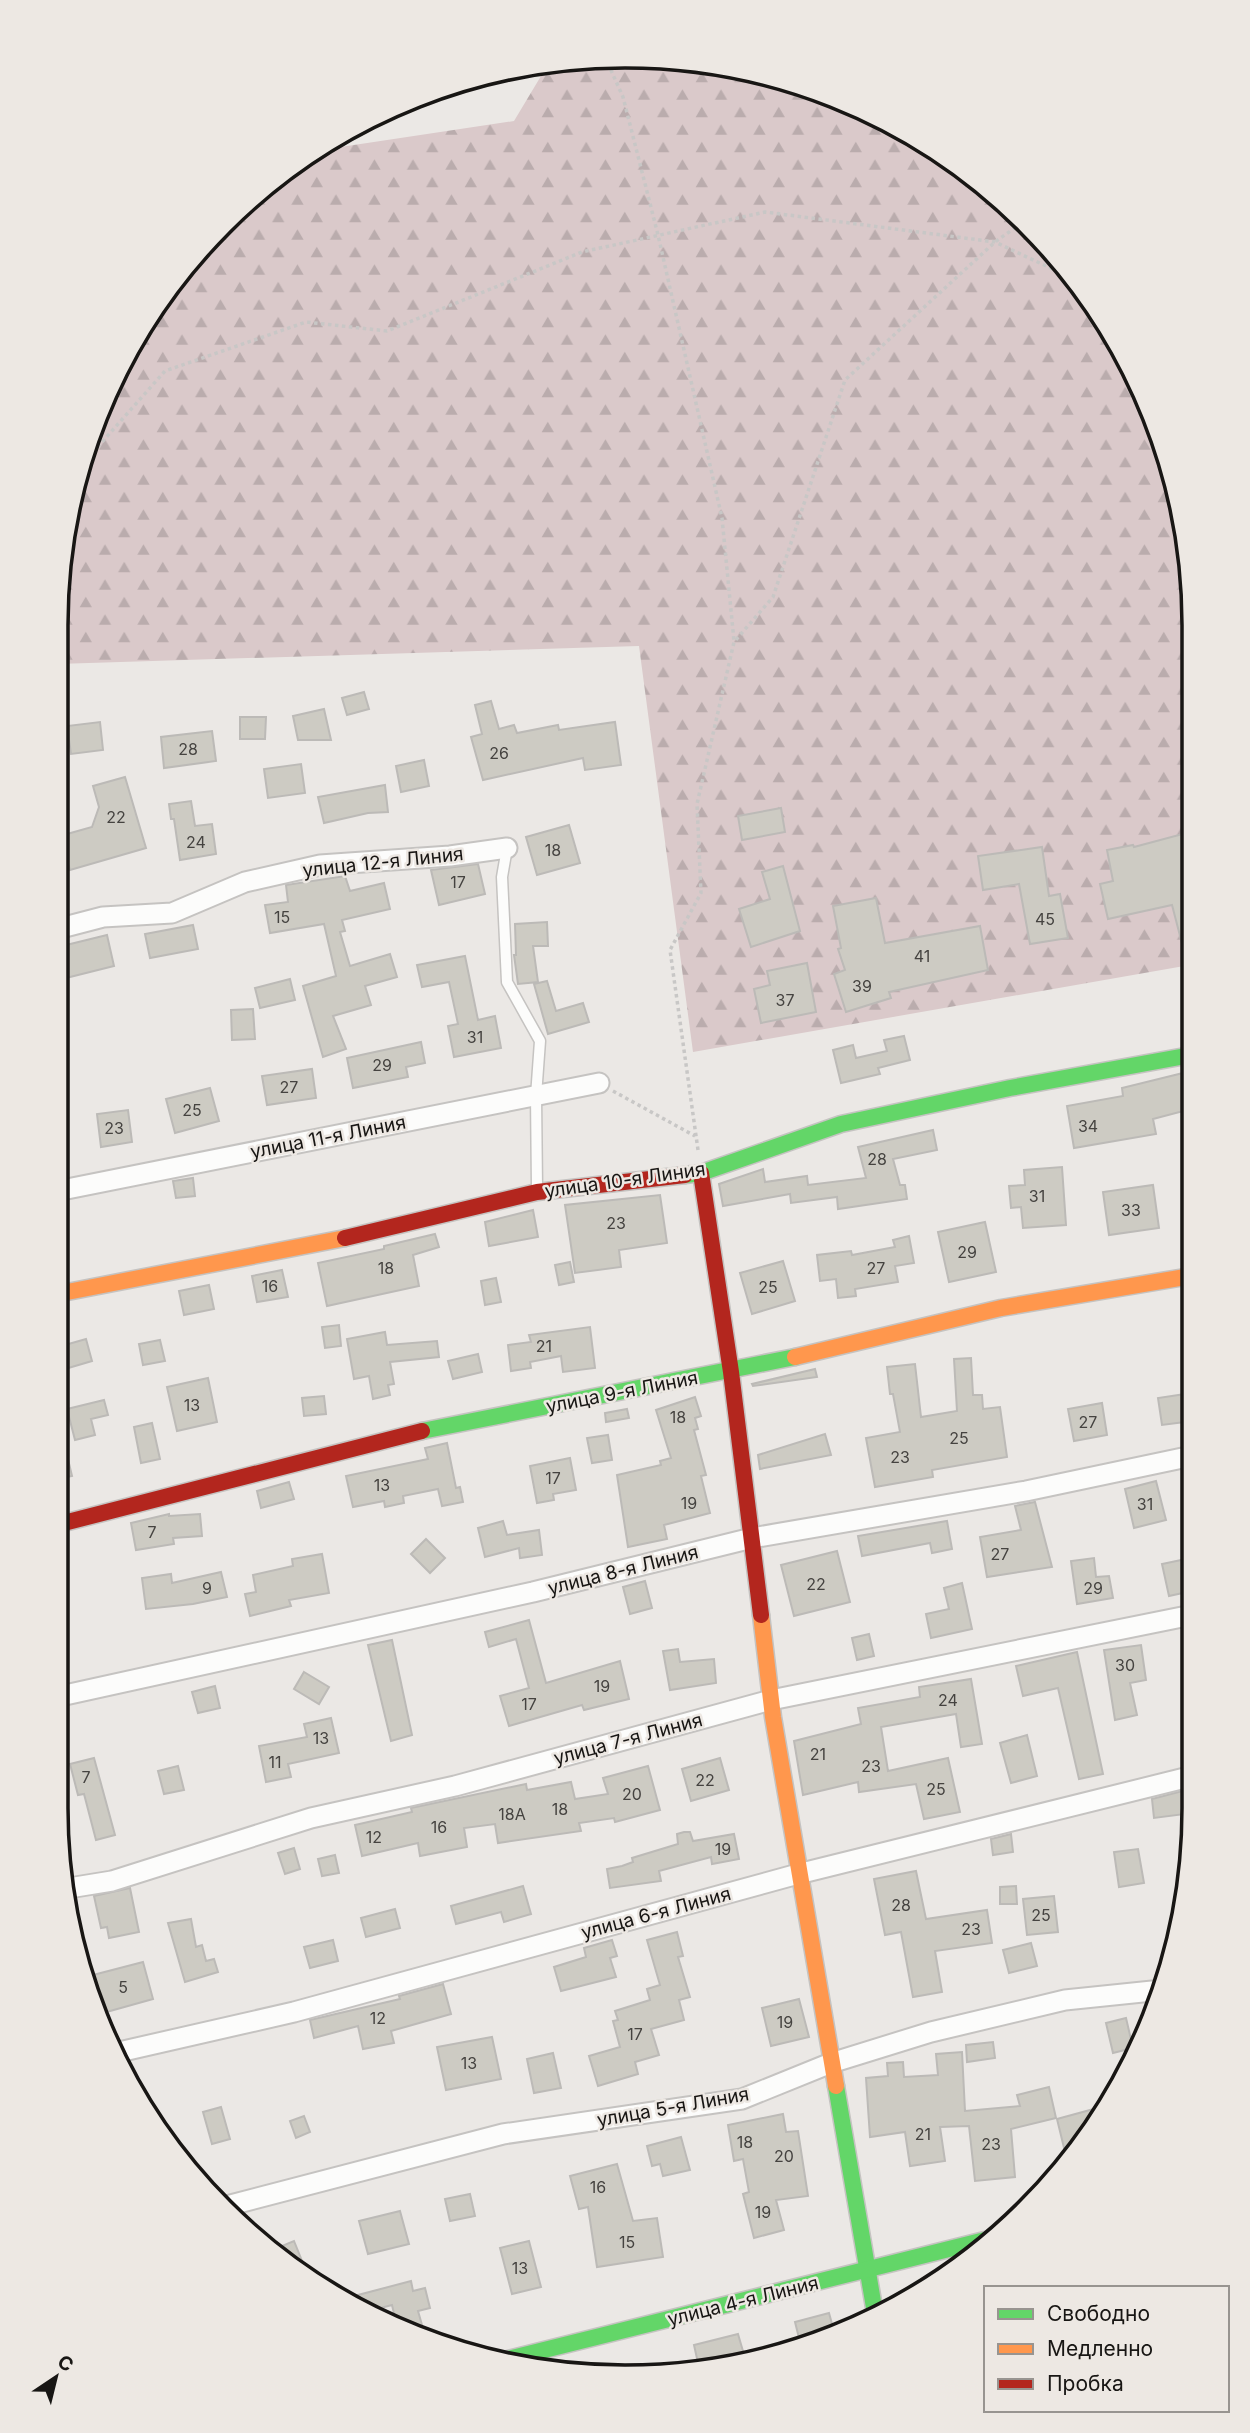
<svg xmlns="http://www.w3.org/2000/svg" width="1250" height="2433" font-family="Inter,sans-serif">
	<defs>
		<pattern id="forest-firs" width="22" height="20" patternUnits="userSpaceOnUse" patternTransform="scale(1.75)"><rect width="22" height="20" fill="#dac9ca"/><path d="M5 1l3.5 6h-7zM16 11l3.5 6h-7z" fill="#baacad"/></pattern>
	</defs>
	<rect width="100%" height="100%" fill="#ebe8e5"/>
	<path fill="url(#forest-firs)" d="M662,57L772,75L876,115L1000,197L1077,279L1151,408L1189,550L1190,965L693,1052L639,646L57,664V588L75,478L115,374L173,279L250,197L314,151L514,121L550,61Z"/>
	<g fill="#cdcbc3" stroke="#bcbab7" stroke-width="2">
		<path d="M364,692L369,709L347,715L342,698Z"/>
		<path d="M491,701L499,729L514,725L517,733L558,725L559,730L615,722L621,765L585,770L583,758L483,780L471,737L482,734L475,705Z"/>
		<path d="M324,709L331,740H298L293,716Z"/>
		<path d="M240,717H266L265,739H240Z"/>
		<path d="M100,722L103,750L71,754L67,726Z"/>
		<path d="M212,731L216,761L164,768L161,737Z"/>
		<path d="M424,760L429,786L401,792L396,766Z"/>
		<path d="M301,764L305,793L268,798L264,769Z"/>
		<path d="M125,777L146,848L70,870L60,836L92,827L99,807L93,786Z"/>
		<path d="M385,785L388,812L368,813L324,823L318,797Z"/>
		<path d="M191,801L195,826L212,824L216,854L180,860L174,819H171L169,804Z"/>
		<path d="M781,808L785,832L742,840L738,816Z"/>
		<path d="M569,825L580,863L537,875L526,837Z"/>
		<path d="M1190,832V955H1185L1172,905L1108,919L1100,884L1113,881L1107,850L1133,845L1134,847Z"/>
		<path d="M1042,847L1049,896L1060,894L1068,938L1030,944L1019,884L983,890L978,856Z"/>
		<path d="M478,864L485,894L439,905L431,870Z"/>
		<path d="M783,866L800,931L751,947L739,909L770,899L762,872Z"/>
		<path d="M345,876L350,891L384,883L390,909L342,920L345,931L340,932L350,966L390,954L397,977L365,986L371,1005L333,1016L346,1049L323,1057L303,986L336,976L324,924L270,933L265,905L288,902L286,885Z"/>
		<path d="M876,898L885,943L980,926L988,970L889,992L891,998L846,1012L834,974L845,970L838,949L841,948L833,906Z"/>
		<path d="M547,922L548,946H533L538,982L518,984L514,955H516L515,924Z"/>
		<path d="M193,925L198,949L150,958L145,934Z"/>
		<path d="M107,935L114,966L66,978L58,947Z"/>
		<path d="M465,956L478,1020L495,1016L501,1048L454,1057L448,1026L458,1024L449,982L422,987L417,965Z"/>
		<path d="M807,963L816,1012L761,1023L754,989L770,985L767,971Z"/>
		<path d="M290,979L295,1000L260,1008L255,988Z"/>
		<path d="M547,981L556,1011L583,1003L589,1022L548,1034L534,984Z"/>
		<path d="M253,1009L255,1039L232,1040L231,1010Z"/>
		<path d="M904,1036L910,1060L878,1068L880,1074L841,1083L833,1050L853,1045L856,1058L887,1051L884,1040Z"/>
		<path d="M421,1042L425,1063L406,1067L408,1077L353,1088L347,1058Z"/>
		<path d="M312,1069L316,1098L267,1105L262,1076Z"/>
		<path d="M1183,1073L1186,1084L1191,1082V1109L1153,1119L1156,1134L1074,1148L1067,1106L1123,1096L1122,1088Z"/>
		<path d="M210,1088L219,1121L175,1133L166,1099Z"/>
		<path d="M128,1110L132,1142L101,1147L97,1114Z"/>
		<path d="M933,1130L937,1150L893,1159L900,1185H905L907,1199L838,1209L837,1197L791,1203L790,1194L723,1206L719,1184L763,1169L765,1182L807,1176L808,1185L866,1178L858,1147Z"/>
		<path d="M1062,1167L1066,1225L1023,1228L1021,1207L1011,1208L1009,1186L1025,1185L1024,1170Z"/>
		<path d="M193,1178L195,1196L176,1198L173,1181Z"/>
		<path d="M1153,1185L1159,1228L1109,1235L1103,1192Z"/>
		<path d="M660,1195L667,1243L619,1250L621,1267L575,1273L565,1205Z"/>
		<path d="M533,1210L538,1237L489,1246L485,1222Z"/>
		<path d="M985,1222L996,1272L949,1282L938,1232Z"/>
		<path d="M435,1234L439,1247L413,1255L419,1286L327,1306L318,1263L384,1249V1246Z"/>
		<path d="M909,1236L914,1263L895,1266L898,1282L855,1289L856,1296L838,1298L836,1279L820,1281L817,1255L851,1251L852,1255L895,1247L893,1240Z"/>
		<path d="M783,1261L795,1301L752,1314L740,1273Z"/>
		<path d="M570,1262L574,1282L559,1285L555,1265Z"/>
		<path d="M282,1270L288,1297L257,1302L252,1276Z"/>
		<path d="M496,1278L501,1302L485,1305L481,1281Z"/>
		<path d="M209,1285L214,1309L184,1315L179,1291Z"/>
		<path d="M339,1325L341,1346L325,1348L322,1327Z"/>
		<path d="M590,1327L595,1368L563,1372L561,1356L530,1362L531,1368L511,1371L508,1345L531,1342L529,1335Z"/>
		<path d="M385,1332L387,1345L437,1341L439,1357L390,1362L394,1384L388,1385L390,1395L373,1399L369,1376L354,1379L347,1339Z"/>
		<path d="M86,1339L92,1361L65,1369L58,1347Z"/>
		<path d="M160,1340L165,1361L143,1365L139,1344Z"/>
		<path d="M478,1354L482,1372L453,1379L448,1361Z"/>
		<path d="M971,1358L973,1395H982L983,1409L1000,1407L1007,1457L932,1470L933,1477L875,1487L866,1438L900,1432L893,1394H890L887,1367L915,1364L921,1417L957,1411L954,1359Z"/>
		<path d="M815,1369L817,1377L753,1386L752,1384Z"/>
		<path d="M208,1378L217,1422L177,1431L167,1387Z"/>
		<path d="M1192,1393V1421L1162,1425L1158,1398Z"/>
		<path d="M324,1396L326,1414L304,1416L302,1398Z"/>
		<path d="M695,1397L701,1416L695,1418L698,1429L694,1430L706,1475L701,1476L710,1513L664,1525L667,1539L628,1547L617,1475L661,1465L660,1461L671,1458L656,1410Z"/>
		<path d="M104,1400L108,1415L91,1419L95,1435L75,1440L67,1409Z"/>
		<path d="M1102,1403L1107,1435L1074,1441L1068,1409Z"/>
		<path d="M627,1409L629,1418L606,1422L605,1413Z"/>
		<path d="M152,1423L160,1459L141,1463L134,1427Z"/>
		<path d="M62,1434L72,1476L56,1479V1435Z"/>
		<path d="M825,1434L831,1455L760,1469L758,1455Z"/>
		<path d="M608,1435L612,1460L592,1463L587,1438Z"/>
		<path d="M447,1443L456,1488L460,1487L463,1502L442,1506L438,1489L403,1496L404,1503L385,1507L384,1501L353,1507L346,1476L428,1459L425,1448Z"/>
		<path d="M570,1458L576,1490L553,1494L554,1500L537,1503L530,1466Z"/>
		<path d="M1156,1481L1166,1520L1134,1528L1125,1489Z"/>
		<path d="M289,1482L294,1499L261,1508L257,1491Z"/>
		<path d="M1035,1502L1052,1567L987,1577L980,1537L1021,1530L1015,1506Z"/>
		<path d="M169,1514V1516L200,1514L202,1536L173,1538L174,1544L136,1550L131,1523Z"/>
		<path d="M503,1521L507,1535L539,1530L542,1555L520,1558L519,1548L485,1557L478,1528Z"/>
		<path d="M947,1521L952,1549L932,1553L930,1543L862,1556L858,1536Z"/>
		<path d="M426,1539L445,1558L430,1573L411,1554Z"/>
		<path d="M837,1551L850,1602L794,1616L781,1565Z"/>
		<path d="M322,1554L329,1593L289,1600L291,1606L250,1616L245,1594L256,1592L253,1575L293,1566L292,1559Z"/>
		<path d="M1094,1558L1096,1577L1109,1576L1113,1598L1077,1604L1071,1561Z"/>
		<path d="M1186,1559L1192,1591L1169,1596L1162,1564Z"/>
		<path d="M221,1572L227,1597L193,1604L146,1609L142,1578L171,1574L172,1583Z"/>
		<path d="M645,1581L652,1608L630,1614L623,1587Z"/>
		<path d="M962,1583L972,1629L931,1638L926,1614L949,1609L944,1588Z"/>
		<path d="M529,1620L546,1683L620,1661L629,1699L584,1710L582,1705L509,1726L500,1696L529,1688L516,1639L489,1647L485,1632Z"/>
		<path d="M869,1634L874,1656L857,1660L852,1638Z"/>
		<path d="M392,1640L412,1735L391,1741L368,1645Z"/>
		<path d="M1141,1645L1146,1680L1130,1683L1137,1715L1115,1720L1104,1650Z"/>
		<path d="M678,1649L680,1662L714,1659L716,1683L670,1690L663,1651Z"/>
		<path d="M1077,1652L1103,1774L1079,1779L1058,1688L1023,1696L1016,1666Z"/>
		<path d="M304,1672L329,1687L319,1704L294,1689Z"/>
		<path d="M971,1679L982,1744L961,1747L956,1714L881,1727L888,1771L948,1758L960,1812L924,1819L916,1784L859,1792L858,1782L803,1795L794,1741L861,1724L858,1708L920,1697L919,1687Z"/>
		<path d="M215,1686L220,1708L198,1713L192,1692Z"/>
		<path d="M331,1718L339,1753L288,1764L291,1777L266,1782L259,1746L307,1737L304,1724Z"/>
		<path d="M1027,1735L1037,1776L1011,1783L1000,1743Z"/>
		<path d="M94,1758L115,1835L96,1840L84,1794L78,1795L70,1764Z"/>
		<path d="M720,1758L729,1790L691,1801L682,1769Z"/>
		<path d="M178,1766L184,1790L164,1794L158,1771Z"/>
		<path d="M648,1766L660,1810L615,1822L614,1818L579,1823L581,1831L498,1843L495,1824L464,1828L467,1847L420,1856L418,1843L362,1856L355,1825L412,1812L411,1808L526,1784L527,1790L571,1782L575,1799L608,1794L603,1778Z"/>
		<path d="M1190,1789L1193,1813L1154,1818L1152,1799Z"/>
		<path d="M684,1832H690L693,1841L734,1834L739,1859L712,1864L711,1857L659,1871L661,1881L610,1888L607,1869L622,1866L633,1862L632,1858L678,1844L677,1834Z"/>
		<path d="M1011,1834L1013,1852L993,1855L991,1839Z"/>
		<path d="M294,1848L300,1869L285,1874L278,1853Z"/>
		<path d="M1138,1849L1144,1883L1119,1887L1114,1852Z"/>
		<path d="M335,1855L339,1873L322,1876L318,1859Z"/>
		<path d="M916,1871L926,1919L987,1910L992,1943L935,1951L942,1992L913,1997L901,1932L885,1935L874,1879Z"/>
		<path d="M523,1886L531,1914L504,1922L501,1912L456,1924L451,1906Z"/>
		<path d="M1016,1886L1017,1904H1000V1887Z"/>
		<path d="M130,1888L139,1932L109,1938L107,1927L101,1928L94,1896Z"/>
		<path d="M1054,1896L1058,1932L1027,1935L1023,1899Z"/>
		<path d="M395,1909L400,1928L366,1937L361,1918Z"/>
		<path d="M191,1919L196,1947L202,1945L206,1961L214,1959L218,1972L185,1982L168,1923Z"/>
		<path d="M677,1932L683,1956L678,1957L690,1997L679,2000L684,2020L651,2029L659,2055L635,2062L638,2074L598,2086L589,2056L620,2047L613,2021L618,2020L615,2011L650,2000L647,1989L660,1985L647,1940Z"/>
		<path d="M333,1940L338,1961L310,1968L304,1947Z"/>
		<path d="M612,1940L617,1956L610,1958L616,1977L561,1991L554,1967L586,1957L584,1948Z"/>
		<path d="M1031,1943L1037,1966L1009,1973L1003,1950Z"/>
		<path d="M143,1962L153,1999L103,2013L93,1975Z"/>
		<path d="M443,1984L451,2014L391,2031L394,2043L363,2049L358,2026L314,2038L310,2020L400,1999L399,1996Z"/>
		<path d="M799,1999L809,2037L771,2046L762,2008Z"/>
		<path d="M1126,2018L1133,2048L1113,2053L1106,2023Z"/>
		<path d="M492,2037L501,2079L446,2090L437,2047Z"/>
		<path d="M993,2042L995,2058L967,2062L966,2045Z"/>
		<path d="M962,2052L965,2111L1020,2106L1017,2095L1049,2087L1056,2118L1011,2129L1015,2177L975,2181L969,2126L940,2127L945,2161L910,2166L905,2132L870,2137L866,2078L888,2076L887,2063L903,2062L904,2077L938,2075L936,2054Z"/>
		<path d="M553,2053L561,2088L534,2093L527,2059Z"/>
		<path d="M221,2107L230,2139L212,2144L203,2112Z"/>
		<path d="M1101,2107L1067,2155L1066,2156L1057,2119Z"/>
		<path d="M783,2114L786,2132L798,2131L808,2196L776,2200L784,2230L754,2238L743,2194L749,2192L743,2159L734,2161L728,2125Z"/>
		<path d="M304,2116L310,2132L296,2138L290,2121Z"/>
		<path d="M681,2137L690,2170L663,2176L660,2164L652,2166L647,2146Z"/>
		<path d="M617,2164L633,2221L657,2218L663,2257L597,2267L588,2207L579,2209L570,2176Z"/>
		<path d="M470,2194L475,2216L450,2221L445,2199Z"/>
		<path d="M400,2211L409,2244L368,2254L359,2221Z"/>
		<path d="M294,2241L302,2261L291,2265L281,2258L277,2248Z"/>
		<path d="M529,2241L541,2287L512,2294L500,2248Z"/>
		<path d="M411,2281L413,2291L425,2288L430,2308L418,2311L422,2325L411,2327L396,2322L392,2305L369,2311L339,2300Z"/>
		<path d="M829,2313L834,2331L800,2342L795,2322Z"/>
		<path d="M738,2334L745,2358L700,2372L694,2345Z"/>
	</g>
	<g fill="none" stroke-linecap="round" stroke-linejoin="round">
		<g stroke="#c5c3c1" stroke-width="13">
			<path id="lane" d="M507,848L502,877L507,982L540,1041L536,1096L537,1188"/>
		</g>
		<g stroke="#c5c3c1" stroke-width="23">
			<g id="street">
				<path d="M57,929L103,917L172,913L245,882L320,865L450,856L507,848"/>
				<path d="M57,1191L599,1083"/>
				<path d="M56,1697L533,1592L752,1538L1026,1491L1192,1456"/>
				<path d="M69,1888L112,1881L311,1818L455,1786L771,1700L1192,1615"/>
				<path d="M119,2052L294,2012L798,1874L1193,1776"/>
				<path d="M223,2207L503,2134L742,2099L831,2063L931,2032L1065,2000L1162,1990"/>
			</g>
		</g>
		<g stroke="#c5c3c1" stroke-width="19">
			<g id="fast">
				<path d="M685,1175L701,1173L841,1124L1010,1088L1191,1055"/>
				<path d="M422,1431L795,1357"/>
				<path d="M836,2086L876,2319"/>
				<path d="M500,2361L985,2240"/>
			</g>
		</g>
		<g stroke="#c5c3c1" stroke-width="19">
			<g id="slow">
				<path d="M57,1294L345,1238"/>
				<path d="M795,1357L1001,1308L1191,1276"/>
				<path d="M761,1615L773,1717L836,2086"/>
			</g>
		</g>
		<g stroke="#c5c3c1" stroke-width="19">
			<g id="jam">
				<path d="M701,1173L731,1372L761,1615"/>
				<path d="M345,1238L537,1192L685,1175"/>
				<path d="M56,1525L422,1431"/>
			</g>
		</g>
		<g stroke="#c8c7c6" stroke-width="3.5" stroke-dasharray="3.5 3.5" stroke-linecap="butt">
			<path d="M602,59L610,68L623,97L658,235L722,518L734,641"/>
			<path d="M79,468L165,371L306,322L387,331L582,252L765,212L995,242L1078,281"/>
			<path d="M613,1091L695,1136"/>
			<path d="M698,1150L670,950L701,893L697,804L734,642L773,597L845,380L995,242L1023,222"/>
		</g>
		<use href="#lane" stroke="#fcfcfb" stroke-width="10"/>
		<use href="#street" stroke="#fcfcfb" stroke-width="19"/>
		<use href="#fast" stroke="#63d668" stroke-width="16"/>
		<use href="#slow" stroke="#ff974d" stroke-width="16"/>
		<use href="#jam" stroke="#b3261e" stroke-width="16"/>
	</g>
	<g text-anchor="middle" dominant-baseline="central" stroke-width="5" stroke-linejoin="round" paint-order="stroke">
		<g font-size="16" fill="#454340">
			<text x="188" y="749">28</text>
			<text x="499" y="753">26</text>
			<text x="116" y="817">22</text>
			<text x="196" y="842">24</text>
			<text x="553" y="850">18</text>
			<text x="458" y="882">17</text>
			<text x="282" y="917">15</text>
			<text x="1045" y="919">45</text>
			<text x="922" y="956">41</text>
			<text x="862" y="986">39</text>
			<text x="785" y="1000">37</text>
			<text x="475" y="1037">31</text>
			<text x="382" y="1065">29</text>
			<text x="289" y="1087">27</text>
			<text x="192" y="1110">25</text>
			<text x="1088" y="1126">34</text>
			<text x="114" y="1128">23</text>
			<text x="877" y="1159">28</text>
			<text x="1037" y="1196">31</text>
			<text x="1131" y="1210">33</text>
			<text x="616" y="1223">23</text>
			<text x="967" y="1252">29</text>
			<text x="386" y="1268">18</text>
			<text x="876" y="1268">27</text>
			<text x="270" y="1286">16</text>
			<text x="768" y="1287">25</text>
			<text x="544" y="1346">21</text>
			<text x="192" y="1405">13</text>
			<text x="678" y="1417">18</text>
			<text x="1088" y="1422">27</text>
			<text x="959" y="1438">25</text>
			<text x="900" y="1457">23</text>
			<text x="553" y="1478">17</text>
			<text x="382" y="1485">13</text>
			<text x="689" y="1503">19</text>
			<text x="1145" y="1504">31</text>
			<text x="152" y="1532">7</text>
			<text x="1000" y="1554">27</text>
			<text x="816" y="1584">22</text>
			<text x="207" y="1588">9</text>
			<text x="1093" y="1588">29</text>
			<text x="1125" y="1665">30</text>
			<text x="602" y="1686">19</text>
			<text x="948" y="1700">24</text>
			<text x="529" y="1704">17</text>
			<text x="321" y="1738">13</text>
			<text x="818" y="1754">21</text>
			<text x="275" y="1762">11</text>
			<text x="871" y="1766">23</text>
			<text x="86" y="1777">7</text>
			<text x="705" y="1780">22</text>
			<text x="936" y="1789">25</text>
			<text x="632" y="1794">20</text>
			<text x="560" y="1809">18</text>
			<text x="512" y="1814">18А</text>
			<text x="439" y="1827">16</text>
			<text x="374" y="1837">12</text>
			<text x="723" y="1849">19</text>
			<text x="901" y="1905">28</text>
			<text x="1041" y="1915">25</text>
			<text x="971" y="1929">23</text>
			<text x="123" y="1987">5</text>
			<text x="378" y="2018">12</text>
			<text x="785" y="2022">19</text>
			<text x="635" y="2034">17</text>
			<text x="469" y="2063">13</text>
			<text x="923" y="2134">21</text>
			<text x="745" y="2142">18</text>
			<text x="991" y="2144">23</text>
			<text x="784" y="2156">20</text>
			<text x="598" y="2187">16</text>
			<text x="763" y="2212">19</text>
			<text x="627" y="2242">15</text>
			<text x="520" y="2268">13</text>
		</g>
		<g font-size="19" fill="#181614" stroke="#ede8e3">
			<text transform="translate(383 862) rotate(-6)">улица 12-я Линия</text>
			<text transform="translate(328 1137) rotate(-11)">улица 11-я Линия</text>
			<text transform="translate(625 1180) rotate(-8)">улица 10-я Линия</text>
			<text transform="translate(622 1392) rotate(-11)">улица 9-я Линия</text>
			<text transform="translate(623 1570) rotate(-14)">улица 8-я Линия</text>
			<text transform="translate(628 1739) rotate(-15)">улица 7-я Линия</text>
			<text transform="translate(656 1913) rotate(-15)">улица 6-я Линия</text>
			<text transform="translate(673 2107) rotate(-10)">улица 5-я Линия</text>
			<text transform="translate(743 2301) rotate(-14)">улица 4-я Линия</text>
		</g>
	</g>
	<path d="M0 0H1250V2433H0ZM625 68H625A557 557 0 0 1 1182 625V1808A557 557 0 0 1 625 2365H625A557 557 0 0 1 68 1808V625A557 557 0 0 1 625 68Z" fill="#ede8e3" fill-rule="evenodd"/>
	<path fill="none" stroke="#181614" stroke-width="3.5" d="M625 68H625A557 557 0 0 1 1182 625V1808A557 557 0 0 1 625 2365H625A557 557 0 0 1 68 1808V625A557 557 0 0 1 625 68Z"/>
	<rect x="984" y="2286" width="245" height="126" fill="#ede8e3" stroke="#989490" stroke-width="2"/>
	<rect x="998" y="2309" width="35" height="10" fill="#63d668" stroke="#989490" stroke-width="2"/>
	<text x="1047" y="2321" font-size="21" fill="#181614">Свободно</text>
	<rect x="998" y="2344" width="35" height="10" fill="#ff974d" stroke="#989490" stroke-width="2"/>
	<text x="1047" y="2356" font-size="21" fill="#181614">Медленно</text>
	<rect x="998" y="2379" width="35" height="10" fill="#b3261e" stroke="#989490" stroke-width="2"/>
	<text x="1047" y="2391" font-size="21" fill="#181614">Пробка</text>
	<g transform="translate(56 2377) rotate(35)" stroke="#ede8e3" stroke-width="5" paint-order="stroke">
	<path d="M0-5L12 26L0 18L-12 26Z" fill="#181614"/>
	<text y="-10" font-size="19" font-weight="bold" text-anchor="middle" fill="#181614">С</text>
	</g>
</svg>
